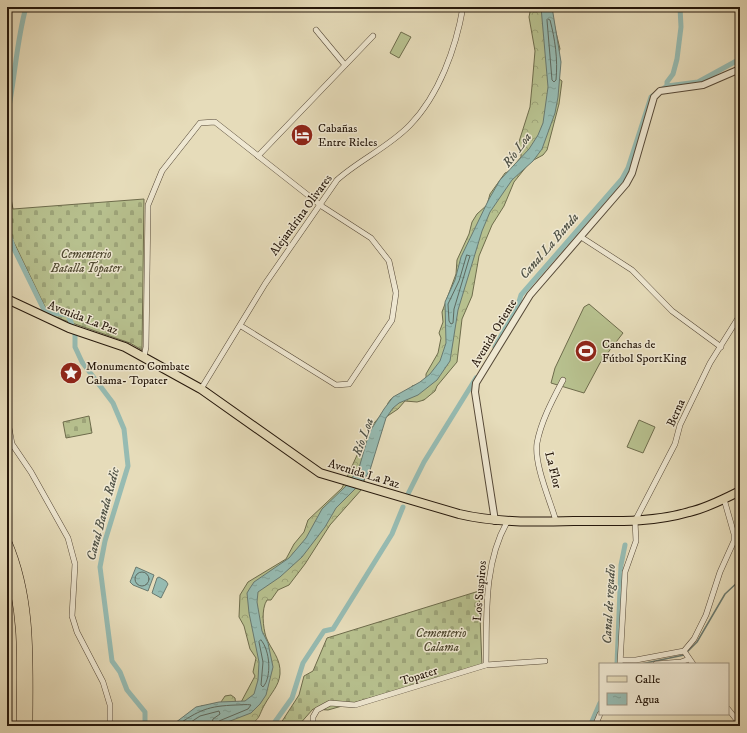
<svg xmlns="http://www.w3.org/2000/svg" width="747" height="733" font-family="'IM FELL DW Pica',serif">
	<defs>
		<pattern id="forest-crowns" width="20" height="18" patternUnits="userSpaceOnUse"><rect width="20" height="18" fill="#b7c08e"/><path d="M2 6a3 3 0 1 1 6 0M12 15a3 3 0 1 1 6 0" fill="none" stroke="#9da479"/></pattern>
		<pattern id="cemetery-stones" width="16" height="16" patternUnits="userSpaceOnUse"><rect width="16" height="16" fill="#b7c08e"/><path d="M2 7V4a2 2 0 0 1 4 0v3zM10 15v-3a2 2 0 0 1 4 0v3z" fill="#9da479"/></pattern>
		<pattern id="water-ripples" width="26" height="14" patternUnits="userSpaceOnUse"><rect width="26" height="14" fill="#96bbb2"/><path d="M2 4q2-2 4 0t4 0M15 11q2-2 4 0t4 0" fill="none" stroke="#81a098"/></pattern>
	</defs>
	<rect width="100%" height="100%" fill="#e6dcba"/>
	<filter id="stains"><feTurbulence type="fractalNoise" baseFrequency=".005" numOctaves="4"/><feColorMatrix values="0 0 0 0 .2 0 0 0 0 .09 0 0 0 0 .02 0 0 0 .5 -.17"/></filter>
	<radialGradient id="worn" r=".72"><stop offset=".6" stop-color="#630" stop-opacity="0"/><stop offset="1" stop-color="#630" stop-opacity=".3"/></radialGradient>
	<g fill="#b7c08e" stroke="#6e6c4c">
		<path d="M401,32L411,37L399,58L390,53Z"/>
		<path d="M589,304L623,333L600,363L584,393L551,383L555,368L584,307Z"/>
		<path d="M639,420L655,427L643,453L627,447Z"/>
	</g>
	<path fill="url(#forest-crowns)" stroke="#6e6c4c" d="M531,7H550L560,49L558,53V78L562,81L559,104L547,150L543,155L530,162L514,182L504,206L492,225L479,256L472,296L462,319L457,362L437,386L435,391L424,400L417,402L405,401L398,409L380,421L362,489L330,525L305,564L289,585L278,590L271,600H267C261,609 263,627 266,637C271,650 281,658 280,674C279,686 271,693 265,704C258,716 261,720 246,726H172L199,709L201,706L219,705L225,696L231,695L235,698L236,707L239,706L255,676L253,672L256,658L250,649L244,626L239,617L240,595L248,582L286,559L294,544L304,532L308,520L342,488L358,453L374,423L387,409L388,403L391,399L411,390L412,386L420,384L426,379V374L438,353L441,338L439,333L443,322L442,312L456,274L457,260L469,234L472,222L477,214L487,205L490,194L505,173L510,171L521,157V153L517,148L530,107L532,86L535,51L529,17Z"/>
	<g fill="url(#cemetery-stones)" stroke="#6e6c4c">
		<path d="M7,188H9L13,209L144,199L142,350L130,343L49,315L7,228Z"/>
		<path d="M89,416L92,433L66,438L63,422Z"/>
		<path d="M479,591L482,666L328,710L313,709L298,726H279L299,695L304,676L313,671L327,638Z"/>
	</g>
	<g fill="url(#water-ripples)" stroke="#69796f">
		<path d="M541,7H552L561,62L558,97L555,113L542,149L533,161L512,180L490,212L482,231L458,310L450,361L437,380L418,395L399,403L393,408L386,418L370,470L364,480L336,508L325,527L302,557L280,577L258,592L257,602L262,631L268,643L273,667L266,695L260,704L251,713L217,726H171L196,707L219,702L245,701L254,694L258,680L259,662L249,613L247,593L250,588L254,582L289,558L306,538L322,509L346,486L359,468L369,433L384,409L393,397L420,382L430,374L440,361L446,343L445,302L455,280L461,257L489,199L500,180L529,149L538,135L543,123L548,87Z"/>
		<path d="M136,567L154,575L148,591L133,585L130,582Z"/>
		<path d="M159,577L166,581L168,584L161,598L152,593L157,578Z"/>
	</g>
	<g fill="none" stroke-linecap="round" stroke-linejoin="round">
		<g stroke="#5e695e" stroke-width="1">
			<path d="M548,19L550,20C555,39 558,59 556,80L554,82L552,80L547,20Z"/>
			<path d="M467,255L470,256L469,259L454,309L453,323L451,324L449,321L448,304L459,281Z"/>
			<circle cx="142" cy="579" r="7"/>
			<path d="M261,640C270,650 272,677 263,687L261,685L263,662L259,642Z"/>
			<path d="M176,726C199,710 208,706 236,705C241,705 247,704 251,705L248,709L219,721L216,726"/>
			<path d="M185,726L200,716L219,711L220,714L213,719L211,726"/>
		</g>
		<g stroke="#69796f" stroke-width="1.5">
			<path d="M687,652L697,642L725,594L740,580"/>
			<path d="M641,664L684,655"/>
		</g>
		<g stroke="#96bbb2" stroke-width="5">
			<path d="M667,86V82L673,74L677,59L681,27L680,7"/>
			<path d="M7,117C15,80 16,43 26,7"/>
			<path d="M7,229L14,249L45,312L68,315L72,325"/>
			<path d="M75,334V347L82,362L113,403L124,429L128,466L105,541L100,567L112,661L120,672L127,690L145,712V726"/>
			<path d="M495,347L518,305L521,295L622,179L628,168L651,97L667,86L698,82L740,59"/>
			<path d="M408,494L424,462L476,378"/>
			<path d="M617,664L621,565L625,545"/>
			<path d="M272,726L292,698L303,663L324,631L333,629L392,534L403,507"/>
			<path d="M590,726L600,703"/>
		</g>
		<g stroke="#554837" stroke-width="6">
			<g id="minor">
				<path d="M316,30L345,65"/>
				<path d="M258,156L373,36"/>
				<path d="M581,237L632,270L672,311L721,347"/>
				<path d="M144,357L146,347L148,205L162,171L200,123L215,122L323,207L371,238L389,261L396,293L392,320L349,384L336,385L241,326"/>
				<path d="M201,389L265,284L337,180C359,160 389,147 410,125C439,95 456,48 463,7"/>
				<path d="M7,417L12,444L31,472L68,538L75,564L72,616L77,632L103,682L110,705V726"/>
				<path d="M556,521C550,500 534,465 537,443C541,421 553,399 563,380"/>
				<path d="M684,651L693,664"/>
				<path d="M621,660H636L684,651L694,639L706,615L720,572L734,541V534L724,499"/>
				<path d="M620,664L625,572L636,541L635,521L675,444L680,425L710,363L740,315"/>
				<path d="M656,664L681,662L689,659"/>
				<path d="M486,665C487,616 483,565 507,522"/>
				<path d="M728,709L740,724"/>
				<path d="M313,726V717L317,710L330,703L355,705L486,665L545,661"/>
				<path d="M595,726L600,714"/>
			</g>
		</g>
		<g stroke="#554837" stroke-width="8">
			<g id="tertiary">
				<path d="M7,17L8,7"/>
				<path d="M495,521L475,392L476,383L530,295L626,184L632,173L654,97L660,91L703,85L740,69"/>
			</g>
		</g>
		<g stroke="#25170b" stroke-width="10">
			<path id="primary" d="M7,299L69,328L125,347L201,389L320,473L459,514C497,523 535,522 574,521C613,521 652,523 689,512C707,508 724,499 740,491"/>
		</g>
		<g stroke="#25170b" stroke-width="10">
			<g id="trunk">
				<path d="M7,542C32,600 28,664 28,726"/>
				<path d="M7,562C26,614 21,672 21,726"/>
			</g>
		</g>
		<use href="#minor" stroke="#efe8d2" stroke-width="5"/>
		<use href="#tertiary" stroke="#efe8d2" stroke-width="6"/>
		<use href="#primary" stroke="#e6dcba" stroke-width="8"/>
		<use href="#trunk" stroke="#e6dcba" stroke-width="9"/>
	</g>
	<defs>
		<g id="hotel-disc" transform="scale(1.15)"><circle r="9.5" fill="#8f2418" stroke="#efe8d2"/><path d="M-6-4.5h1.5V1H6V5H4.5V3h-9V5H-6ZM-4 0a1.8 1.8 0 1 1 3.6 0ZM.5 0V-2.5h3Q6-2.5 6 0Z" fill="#fff"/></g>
		<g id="stadium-disc" transform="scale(1.15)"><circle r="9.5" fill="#8f2418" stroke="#efe8d2"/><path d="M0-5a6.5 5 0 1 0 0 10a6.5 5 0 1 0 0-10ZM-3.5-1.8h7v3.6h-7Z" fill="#fff"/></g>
		<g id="sight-disc" transform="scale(1.15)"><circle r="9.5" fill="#8f2418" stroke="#efe8d2"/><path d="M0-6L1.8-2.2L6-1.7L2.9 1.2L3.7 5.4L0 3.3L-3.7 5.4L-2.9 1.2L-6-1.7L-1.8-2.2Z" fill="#fff"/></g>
	</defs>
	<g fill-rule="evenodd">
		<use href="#hotel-disc" x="302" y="135"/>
		<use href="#stadium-disc" x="586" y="351"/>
		<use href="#sight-disc" x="71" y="373"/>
	</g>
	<g text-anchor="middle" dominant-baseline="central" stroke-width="3" stroke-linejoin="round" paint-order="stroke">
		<g font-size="12" fill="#25170b" stroke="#efe8d2" text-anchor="start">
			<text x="318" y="128">Cabañas<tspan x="318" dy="14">Entre Rieles</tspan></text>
			<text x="602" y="344">Canchas de<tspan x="602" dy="14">Fútbol SportKing</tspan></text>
			<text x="86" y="366">Monumento Combate<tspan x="86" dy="14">Calama- Topater</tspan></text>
		</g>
		<g font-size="12" fill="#25170b" stroke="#efe8d2">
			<text transform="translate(301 215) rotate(-54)">Alejandrina Olivares</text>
			<text transform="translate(83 318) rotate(21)">Avenida La Paz</text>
			<text transform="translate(494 333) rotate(-59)">Avenida Oriente</text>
			<text transform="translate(676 413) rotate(-66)">Berna</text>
			<text transform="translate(553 470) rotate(76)">La Flor</text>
			<text transform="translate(364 474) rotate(17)">Avenida La Paz</text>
			<text transform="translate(480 591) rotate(-85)">Los Suspiros</text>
			<text transform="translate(419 676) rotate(-17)">Topater</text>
		</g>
		<g font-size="12" font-style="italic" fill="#514a32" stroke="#efe8d2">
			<text x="86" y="254">Cementerio<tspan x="86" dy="14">Batalla Topater</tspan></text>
			<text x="441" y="633">Cementerio<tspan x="441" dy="14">Calama</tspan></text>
		</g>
		<g font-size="13" font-style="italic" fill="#4d5045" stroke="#efe8d2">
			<text transform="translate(517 150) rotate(-53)">Río Loa</text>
			<text transform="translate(549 246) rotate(-49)">Canal La Banda</text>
			<text transform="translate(363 437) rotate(-70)">Río Loa</text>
			<text transform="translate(103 514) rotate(-75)">Canal Banda Radic</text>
			<text transform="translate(609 604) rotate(-87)">Canal de regadio</text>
		</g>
	</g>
	<rect width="747" height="733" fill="none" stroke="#e6dcba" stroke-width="24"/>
	<rect x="8" y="8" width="731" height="717" fill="none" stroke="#25170b" stroke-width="2"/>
	<rect x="12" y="12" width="723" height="709" fill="none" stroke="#25170b"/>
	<rect x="599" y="663" width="130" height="52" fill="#efe8d2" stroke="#9e9482"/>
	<rect x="607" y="676" width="20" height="6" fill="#e6dcba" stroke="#9e9482"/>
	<text x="635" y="683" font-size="12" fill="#25170b">Calle</text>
	<rect x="607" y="693" width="20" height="12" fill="url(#water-ripples)" stroke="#9e9482"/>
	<text x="635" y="703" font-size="12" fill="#25170b">Agua</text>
	<rect width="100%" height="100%" filter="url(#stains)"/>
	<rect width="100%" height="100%" fill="url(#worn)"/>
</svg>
